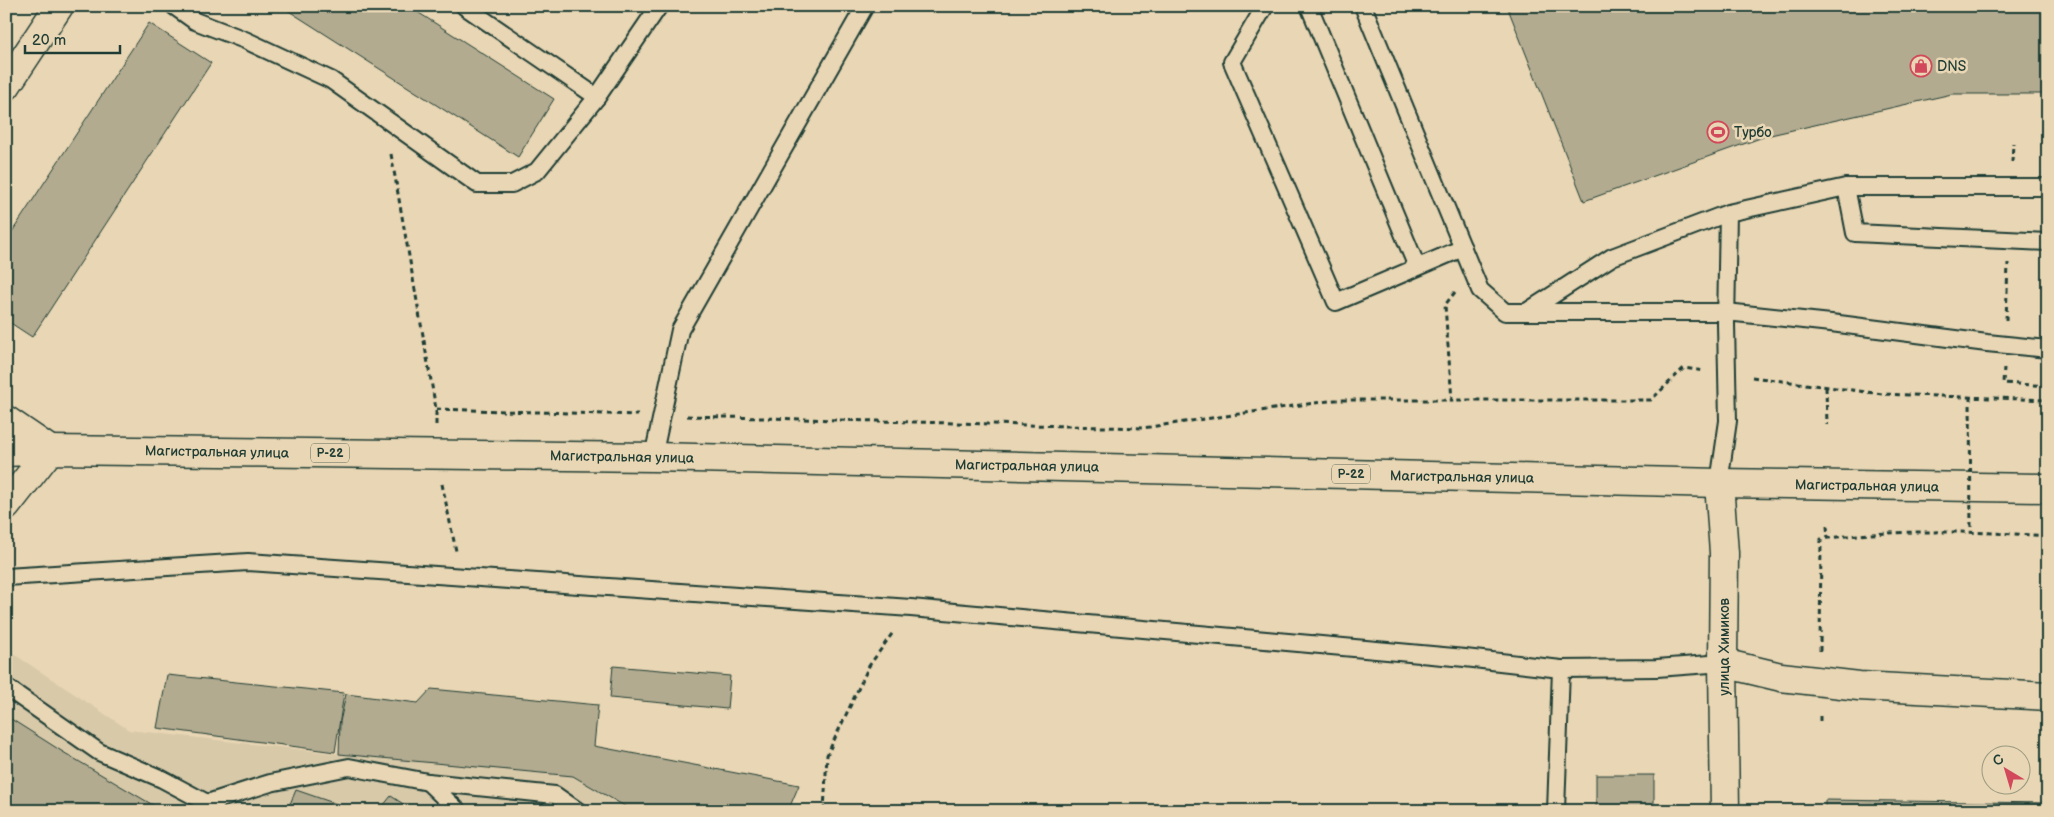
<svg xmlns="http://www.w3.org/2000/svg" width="2054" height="817" font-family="'Balsamiq Sans',sans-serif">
	<rect width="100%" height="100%" fill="#e9d6b4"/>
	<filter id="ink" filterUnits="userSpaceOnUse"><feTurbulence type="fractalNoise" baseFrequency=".02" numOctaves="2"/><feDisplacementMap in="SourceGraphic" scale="10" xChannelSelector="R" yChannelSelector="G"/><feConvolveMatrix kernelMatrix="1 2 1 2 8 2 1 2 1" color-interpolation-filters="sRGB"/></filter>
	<g filter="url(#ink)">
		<path fill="#d8c9a9" d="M6,649L129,730L339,754L573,776L633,811H6Z"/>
		<g fill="#b2ab90" stroke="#1f3d34">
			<path d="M281,6H408L554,99L518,157Z"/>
			<path d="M1507,6H2048V94H1952L1766,136L1584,201Z"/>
			<path d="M149,23L211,63L32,337L6,320V241Z"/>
			<path d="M613,666L730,676L727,709L610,698Z"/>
			<path d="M167,675L344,693L335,752L157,728Z"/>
			<path d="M431,689L598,705L594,746L799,785L788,811H633L573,776L339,754L340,722L346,694L418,703Z"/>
			<path d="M6,719H11L63,752L163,811H59L55,808L53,811H6Z"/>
			<rect x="1596" y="775" width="58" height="36"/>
			<path d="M296,790L357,811H287Z"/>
			<path d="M391,796L414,811H379Z"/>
			<path d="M1825,800L2048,803V811H1825Z"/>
		</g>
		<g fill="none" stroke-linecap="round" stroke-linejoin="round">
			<g stroke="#1f3d34" stroke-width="20">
				<g id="service">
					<path d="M174,6L195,21L245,40L331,80L477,184H512L537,171L597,97"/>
					<path d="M464,6L597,97L659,6"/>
					<path d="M1265,6L1232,62L1336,302L1463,248"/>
					<path d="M1309,6L1417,267"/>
					<path d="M1363,6L1480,290L1505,312H1726L1831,323L1987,343L2048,349"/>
					<path d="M1846,187L1855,233L2048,242"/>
					<path d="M1528,311L1612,257L1728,213"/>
					<path d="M653,457L680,330L865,6"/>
					<path d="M1719,483L1728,421L1726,324L1728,213L1846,187H2048"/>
					<path d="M6,577L248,562L911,608L1465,658L1561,669L1657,668L1723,663"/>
					<path d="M6,687L99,752L162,779L207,803L215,809"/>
					<path d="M428,782L458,811"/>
					<path d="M207,803L270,783L349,767L428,782L555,795L578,811"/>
					<path d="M1556,811L1561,669"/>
				</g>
			</g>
			<g stroke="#1f3d34" stroke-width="31">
				<g id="minor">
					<path d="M6,86L59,6"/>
					<path d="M6,420L50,450"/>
					<path d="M1719,483L1724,553L1723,663L1725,811"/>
					<path d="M1723,663L1781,677L1859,686L2048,696"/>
				</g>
			</g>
			<g stroke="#1f3d34" stroke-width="31">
				<path id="secondary" d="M6,506L50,450"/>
			</g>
			<g stroke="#1f3d34" stroke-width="31">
				<path id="trunk" d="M6,452L50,450L653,457L1719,483L2048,488"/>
			</g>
			<g stroke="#1f3d34" stroke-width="3" stroke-dasharray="5 4" stroke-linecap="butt">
				<path d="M391,154L436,409V426"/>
				<path d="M2012,162L2013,143"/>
				<path d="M1455,292L1445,305L1452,400H1651L1684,368L1704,371"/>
				<path d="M2006,320L2008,263"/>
				<path d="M2004,368L2003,383L2048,386"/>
				<path d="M1752,377L1882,394L2048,400"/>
				<path d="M1826,387L1827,425"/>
				<path d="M436,409L638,415"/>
				<path d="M687,416L1143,428L1335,400H1452"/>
				<path d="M442,484L456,551"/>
				<path d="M1827,526L1828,538"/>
				<path d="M1820,651L1821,539C1897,529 1972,531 2048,536"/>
				<path d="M1820,721V712"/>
				<path d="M824,811L827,755L869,666L894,631"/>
			</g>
			<use href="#service" stroke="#e9d6b4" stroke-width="16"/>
			<use href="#minor" stroke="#e9d6b4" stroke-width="28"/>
			<use href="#secondary" stroke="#e9d6b4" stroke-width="28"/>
			<use href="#trunk" stroke="#e9d6b4" stroke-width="28"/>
			<path stroke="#1f3d34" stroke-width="3" stroke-dasharray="5 4" stroke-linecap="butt" d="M1970,396L1971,531"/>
		</g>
	</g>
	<defs>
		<g id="shop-ring" transform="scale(1.125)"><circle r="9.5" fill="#e9d6b4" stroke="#d1495b" stroke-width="1.5"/><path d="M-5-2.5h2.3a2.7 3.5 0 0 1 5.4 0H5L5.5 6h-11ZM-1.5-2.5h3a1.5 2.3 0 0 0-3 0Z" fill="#d1495b"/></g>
		<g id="stadium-ring" transform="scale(1.125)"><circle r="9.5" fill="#e9d6b4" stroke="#d1495b" stroke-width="1.5"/><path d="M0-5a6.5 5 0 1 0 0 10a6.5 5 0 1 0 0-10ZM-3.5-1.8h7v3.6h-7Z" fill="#d1495b"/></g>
	</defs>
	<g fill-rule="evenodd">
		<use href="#shop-ring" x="1921" y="66"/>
		<use href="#stadium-ring" x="1718" y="132"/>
	</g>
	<g text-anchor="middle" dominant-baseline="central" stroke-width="5" stroke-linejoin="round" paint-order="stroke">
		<g fill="#e9d6b4" stroke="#5c6b5a" stroke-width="1">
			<rect x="311" y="443.5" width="38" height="19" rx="4"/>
			<rect x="1332" y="464.5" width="38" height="19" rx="4"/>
		</g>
		<g font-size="12" font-weight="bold" fill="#1f3d34">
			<text x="330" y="453">Р-22</text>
			<text x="1351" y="474">Р-22</text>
		</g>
		<g font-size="14" fill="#1f3d34" stroke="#e9d6b4" text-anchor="start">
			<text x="1937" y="66">DNS</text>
			<text x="1734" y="132">Турбо</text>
		</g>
		<g font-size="14" fill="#1f3d34" stroke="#e9d6b4">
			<text transform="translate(217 452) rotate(1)">Магистральная улица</text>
			<text transform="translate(622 457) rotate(1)">Магистральная улица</text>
			<text transform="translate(1027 466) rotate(1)">Магистральная улица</text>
			<text transform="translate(1462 477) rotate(1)">Магистральная улица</text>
			<text transform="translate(1867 486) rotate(1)">Магистральная улица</text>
			<text transform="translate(1724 647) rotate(-90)">улица Химиков</text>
		</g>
	</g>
	<rect width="2054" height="817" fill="none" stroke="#e9d6b4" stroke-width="25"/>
	<rect x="12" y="12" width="2029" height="792" fill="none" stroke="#1f3d34" stroke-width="2" filter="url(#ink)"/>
	<g transform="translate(2006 770) rotate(322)"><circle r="24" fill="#e9d6b4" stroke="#989981"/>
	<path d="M0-4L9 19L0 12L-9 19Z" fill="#d1495b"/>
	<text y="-8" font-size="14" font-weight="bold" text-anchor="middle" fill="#1f3d34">С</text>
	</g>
	<path d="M25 45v8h95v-8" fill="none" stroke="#1f3d34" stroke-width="2.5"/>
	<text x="32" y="45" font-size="15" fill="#1f3d34" stroke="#e9d6b4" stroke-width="4" paint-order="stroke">20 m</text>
</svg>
